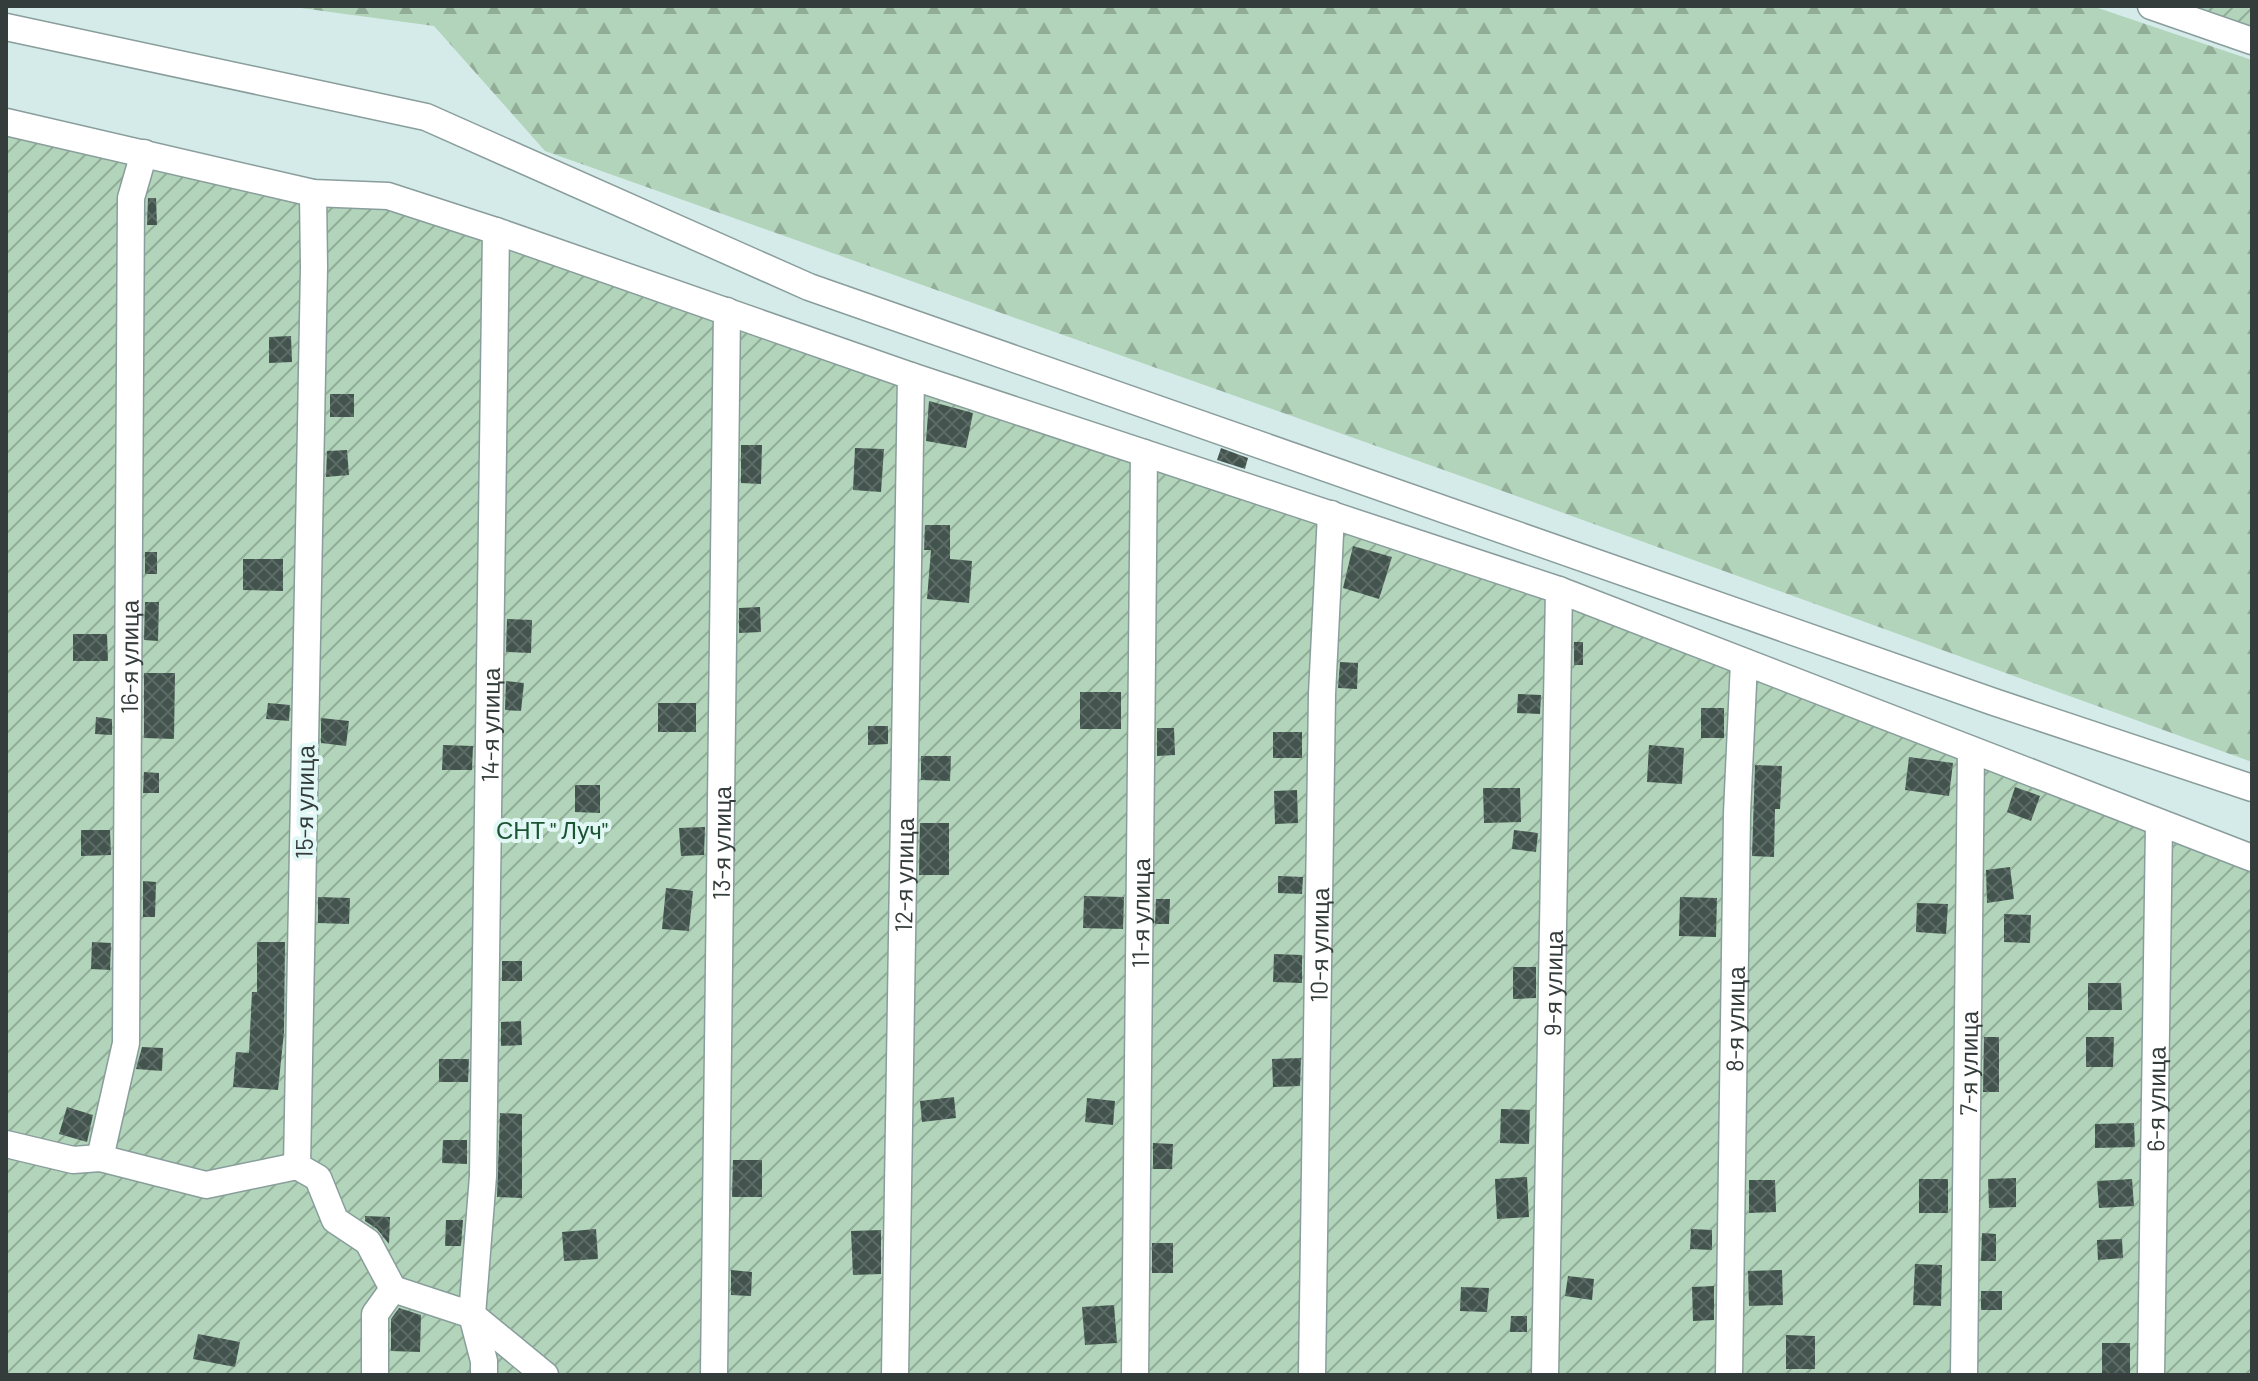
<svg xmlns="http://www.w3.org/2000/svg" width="2258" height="1381" font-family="Barlow,sans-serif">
	<defs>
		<pattern id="forest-firs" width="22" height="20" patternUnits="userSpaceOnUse" patternTransform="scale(2)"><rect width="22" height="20" fill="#b1d4ba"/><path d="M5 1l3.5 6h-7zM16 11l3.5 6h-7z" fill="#91ad98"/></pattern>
		<pattern id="garden-furrows" width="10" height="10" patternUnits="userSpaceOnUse" patternTransform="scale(2)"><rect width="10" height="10" fill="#b1d4ba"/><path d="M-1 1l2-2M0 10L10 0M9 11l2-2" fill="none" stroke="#91ad98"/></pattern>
		<pattern id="building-cross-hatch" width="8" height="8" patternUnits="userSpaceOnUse" patternTransform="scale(2)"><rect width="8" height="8" fill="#43544e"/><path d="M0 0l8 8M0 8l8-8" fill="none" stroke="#5c6b66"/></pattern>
	</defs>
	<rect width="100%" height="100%" fill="#d5ebe9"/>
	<path fill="url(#forest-firs)" d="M286,6H2092L2252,60V762L1486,485L545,151L434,26Z"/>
	<g fill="url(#garden-furrows)">
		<path d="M2132,6H2252V48Z"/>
		<path d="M6,120L306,187L382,189L1562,589L2252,848V1375H6Z"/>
	</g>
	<g fill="url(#building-cross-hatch)">
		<path d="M148,198H156L157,225H147Z"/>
		<path d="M291,336L292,362L269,363V337Z"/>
		<rect x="330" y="394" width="24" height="23"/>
		<path d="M929,401L973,413L966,448L926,441Z"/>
		<path d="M741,445H762L761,484L741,483Z"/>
		<path d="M855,448L884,449L881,492L853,490Z"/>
		<path d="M1221,448L1248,458L1245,469L1217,460Z"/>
		<path d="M347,450L349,475L326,477L327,451Z"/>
		<path d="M925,525H950V559L972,561L969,603L927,599L931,550H924Z"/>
		<path d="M1353,546L1392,557L1379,599L1343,588Z"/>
		<rect x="145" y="552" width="12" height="22"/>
		<path d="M243,559H283V591L243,590Z"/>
		<path d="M145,602H159L158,641L144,640Z"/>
		<path d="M760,607L761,632L739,633V608Z"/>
		<path d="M507,619L532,620L531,653L506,652Z"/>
		<path d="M73,634H107L108,661H73Z"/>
		<rect x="1574" y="642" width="9" height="23"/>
		<path d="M1340,662L1358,663L1357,689L1338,688Z"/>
		<path d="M144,673H175L174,739L144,738Z"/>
		<path d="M506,681L524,683L521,711L505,710Z"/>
		<rect x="1080" y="692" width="41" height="37"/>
		<path d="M1518,694L1541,695L1540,714L1517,713Z"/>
		<path d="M268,703L290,705L289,721L266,719Z"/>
		<rect x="658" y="703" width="38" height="29"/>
		<rect x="1701" y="708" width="23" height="30"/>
		<path d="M96,717L112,719V735L95,734Z"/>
		<path d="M321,718L349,721L346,746L321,743Z"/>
		<path d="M868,726H888V744L868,745Z"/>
		<path d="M1157,728H1174L1175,755L1157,756Z"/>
		<rect x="1273" y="732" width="29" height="26"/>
		<path d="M443,745L473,746L472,770H442Z"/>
		<path d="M1649,745L1684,748L1682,784L1647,782Z"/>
		<path d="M921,756H951L950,781L921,780Z"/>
		<path d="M1909,757L1953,763L1949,796L1905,790Z"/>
		<path d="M1755,765L1782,766L1780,809H1775L1774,857L1752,856Z"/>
		<path d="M144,772L159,773V793H143Z"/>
		<path d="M575,785H600V813L575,812Z"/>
		<path d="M2015,787L2040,796L2031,821L2007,812Z"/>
		<path d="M1483,788H1520L1521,822L1484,823Z"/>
		<path d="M1297,790L1298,823L1275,824L1274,791Z"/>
		<path d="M920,823H949V875H919Z"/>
		<path d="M705,827L704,855L681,856L679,828Z"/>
		<path d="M81,830H110L111,855L81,856Z"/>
		<path d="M1514,830L1538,833L1536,852L1512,849Z"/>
		<path d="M2010,867L2014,899L1987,903L1986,870Z"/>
		<path d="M1278,876L1303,877L1302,894L1278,893Z"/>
		<path d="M143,881L156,882L155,917H143Z"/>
		<path d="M666,888L693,891L689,931L662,929Z"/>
		<path d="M1084,896L1124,897L1123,929L1083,928Z"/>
		<path d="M318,897L350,898L349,924L318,923Z"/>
		<path d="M1680,897L1717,898L1716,937L1679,936Z"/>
		<path d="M1156,899H1170L1169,924H1155Z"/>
		<path d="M1917,903L1948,904L1946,934L1916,932Z"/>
		<path d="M2004,914L2031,915L2030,943L2004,942Z"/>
		<path d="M92,942L111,943L110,970L91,969Z"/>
		<path d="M257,942H285L284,1032L278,1090L233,1087L236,1052L249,1053L252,992H257Z"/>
		<path d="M1274,954L1302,955V983L1273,982Z"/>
		<rect x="502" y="961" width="20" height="20"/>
		<path d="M1513,967H1536V998L1513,999Z"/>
		<path d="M2088,983H2121L2122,1010H2088Z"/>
		<path d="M521,1021L522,1045L501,1046V1022Z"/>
		<path d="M1984,1037H1999V1092H1983Z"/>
		<path d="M2086,1037H2114L2113,1067H2086Z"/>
		<path d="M142,1047L163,1048L162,1071L136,1069Z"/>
		<path d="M1301,1058L1300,1086L1273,1087L1272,1059Z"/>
		<path d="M439,1059H469L468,1082H439Z"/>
		<path d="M954,1097L956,1118L922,1122L920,1101Z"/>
		<path d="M1087,1098L1115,1101L1113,1125L1085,1122Z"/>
		<path d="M67,1107L93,1115L87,1142L59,1134Z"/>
		<path d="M1501,1109L1530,1110L1529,1144L1500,1143Z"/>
		<path d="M500,1113L522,1114V1198L497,1197Z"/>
		<path d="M2134,1123L2135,1147L2095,1148V1124Z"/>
		<path d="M443,1140H467V1164L442,1163Z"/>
		<path d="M1153,1143L1173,1144L1172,1169H1153Z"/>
		<path d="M733,1160H762V1197H732Z"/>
		<path d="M1527,1177L1529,1217L1497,1219L1495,1179Z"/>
		<path d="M2016,1178V1207L1989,1208L1988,1179Z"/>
		<rect x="1919" y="1179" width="29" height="34"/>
		<path d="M2132,1179L2134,1206L2099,1208L2097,1181Z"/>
		<path d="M1749,1180H1775L1776,1212L1749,1213Z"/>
		<path d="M365,1216L390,1217L389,1244L377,1229L365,1221Z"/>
		<path d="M446,1220H463L461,1246H445Z"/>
		<path d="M596,1229L598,1259L564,1261L562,1232Z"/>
		<path d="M1691,1229L1712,1230V1250L1690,1249Z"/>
		<path d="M881,1230V1274L853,1275L851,1231Z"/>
		<path d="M1982,1233L1996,1234V1261H1981Z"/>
		<path d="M2122,1239L2123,1258L2098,1260L2097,1240Z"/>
		<rect x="1152" y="1243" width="21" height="30"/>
		<path d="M1915,1264L1942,1265L1941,1306L1913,1305Z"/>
		<path d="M731,1270L752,1272L751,1296L731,1295Z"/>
		<path d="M1782,1270L1783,1305L1749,1306L1748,1271Z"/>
		<path d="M1568,1276L1594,1279L1592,1300L1565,1296Z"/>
		<path d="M1714,1286V1320L1693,1321L1692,1287Z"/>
		<path d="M1461,1287L1489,1288L1487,1312L1460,1311Z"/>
		<rect x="1981" y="1291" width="21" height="19"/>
		<path d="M1114,1305L1117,1343L1085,1345L1082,1307Z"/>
		<path d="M399,1308L421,1315L420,1352L391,1351V1319Z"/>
		<path d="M1511,1316H1527V1332H1510Z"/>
		<path d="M198,1334L240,1342L235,1367L193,1359Z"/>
		<path d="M1786,1335L1815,1336V1369H1786Z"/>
		<rect x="2102" y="1343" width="28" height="32"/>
	</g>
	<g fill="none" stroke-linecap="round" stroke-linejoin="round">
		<g stroke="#899e9c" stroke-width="29">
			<g id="minor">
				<path d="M2151,6L2252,41"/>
				<path d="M6,27L426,117L809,287L1994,702L2252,788"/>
				<path d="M6,122L313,193L388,196L496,231L911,376L1559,590L2252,858"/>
				<path d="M313,193L314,267L297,1166L318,1178L335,1220L368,1242L393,1289L472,1315L545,1375"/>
				<path d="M6,1144L73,1160L100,1158L206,1185L297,1166"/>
				<path id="s1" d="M100,1158L126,1043L131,198L144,153"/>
				<path d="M375,1375V1314L393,1289"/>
				<path id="s2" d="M484,1375V1361L472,1315L483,1176L496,231"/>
				<path id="s3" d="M714,1375L727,311"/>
				<path id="s4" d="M895,1375L911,376"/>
				<path id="s5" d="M1135,1375L1144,453"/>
				<path id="s6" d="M1312,1375L1322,694L1331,514"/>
				<path id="s7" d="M1545,1375L1559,590"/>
				<path id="s8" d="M1729,1375L1737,813L1744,662"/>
				<path id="s9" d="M1964,1375L1971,750"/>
				<path id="s10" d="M2151,1375L2159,824"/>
			</g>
		</g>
		<use href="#minor" stroke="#fff" stroke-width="26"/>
	</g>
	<g text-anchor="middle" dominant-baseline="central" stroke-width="8" stroke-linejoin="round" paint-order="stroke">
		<g font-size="24" fill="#343d3c" stroke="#e2f8f6">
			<text stroke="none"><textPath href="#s1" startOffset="504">16-я улица</textPath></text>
			<text stroke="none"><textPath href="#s2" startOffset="652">14-я улица</textPath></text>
			<text transform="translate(304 802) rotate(-89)">15-я улица</text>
			<text stroke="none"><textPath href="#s3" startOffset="532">13-я улица</textPath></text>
			<text stroke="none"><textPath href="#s4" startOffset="500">12-я улица</textPath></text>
			<text stroke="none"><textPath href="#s5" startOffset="462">11-я улица</textPath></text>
			<text stroke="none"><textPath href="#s6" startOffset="430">10-я улица</textPath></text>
			<text stroke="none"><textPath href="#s7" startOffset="392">9-я улица</textPath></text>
			<text stroke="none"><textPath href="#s8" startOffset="356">8-я улица</textPath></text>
			<text stroke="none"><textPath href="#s9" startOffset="312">7-я улица</textPath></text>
			<text stroke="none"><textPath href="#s10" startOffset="276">6-я улица</textPath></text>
		</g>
		<g font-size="24" fill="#1b5432" stroke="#e2f8f6">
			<text x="552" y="829">СНТ " Луч"</text>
		</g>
	</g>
	<rect width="2258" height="1381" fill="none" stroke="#343d3c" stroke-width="16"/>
</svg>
